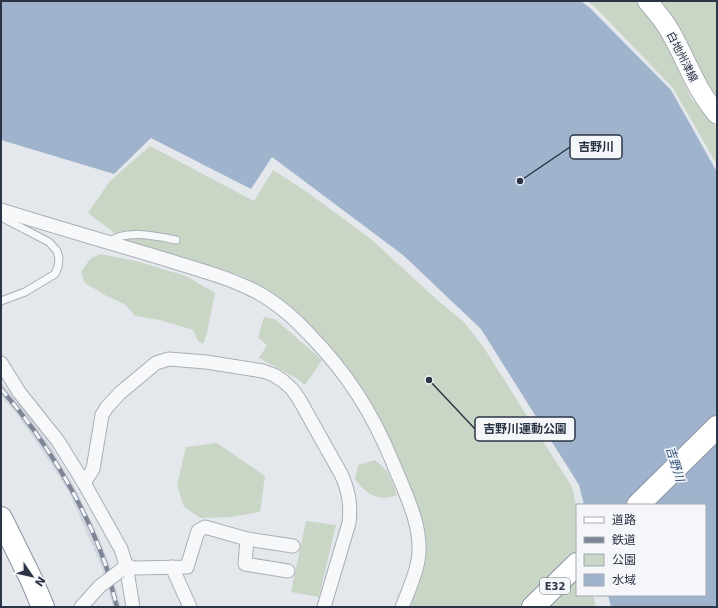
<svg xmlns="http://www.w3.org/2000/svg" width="718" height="608" font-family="'DejaVu Sans','Noto Sans JP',sans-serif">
	<rect width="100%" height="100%" fill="#e4e7ec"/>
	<path fill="#d2d6de" d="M1,382L23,408L52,448L75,488L96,531L110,565L121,607H113L102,568L69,492L44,453L16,413L1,396Z"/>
	<g fill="#c9d6c5">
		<path d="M587,1H640L662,31L673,58L691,98L717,127V165L673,88L596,8Z"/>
		<path d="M656,1H717V102Z"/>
		<path d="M150,146L254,201L273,170L307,192L371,239L436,299L464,322L484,348L572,487L577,510V595H593L596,607H411L418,578L422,541L342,364L291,306L266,289L240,275L125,241L88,213L110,181Z"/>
		<path d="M100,254L136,261L186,276L215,293L207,333L203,344L198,341L193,330L160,320L135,316L126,305L105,295L85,283L81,272L90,259Z"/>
		<path d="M264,317L275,319L322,360L305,385L296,378L259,358L267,345L258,338Z"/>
		<path d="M217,443L265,476L260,512L231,517L200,518L184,507L177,485L186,447Z"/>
		<path d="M375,460L388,472L397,495C378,502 366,494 355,479L358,465Z"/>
		<path d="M306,521L336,525L319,597L291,592Z"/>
	</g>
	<path fill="#9fb4cc" d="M1,1H581L590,8L671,90L717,172V607H611L608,595H705V505H584L579,485L481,329L403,255L272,157L251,189L151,138L114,174L1,140Z"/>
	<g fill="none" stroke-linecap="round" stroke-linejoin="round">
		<g stroke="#a9aeb7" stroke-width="9">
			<g id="service">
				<path d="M1,217L49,242L57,251L59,258L58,267L55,274L25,292L1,301"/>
				<path d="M109,242C125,229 156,236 176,240"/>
			</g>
		</g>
		<g stroke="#a9aeb7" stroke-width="15">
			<g id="minor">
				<path d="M1,210C58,228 115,244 171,261C205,272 240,280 270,300C285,310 297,321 309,334C347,373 372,412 393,463C405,493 424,528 418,561C415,577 408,592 402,607"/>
				<path d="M1,363L19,392L58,441L84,483L121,549L126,565L120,571"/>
				<path d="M84,483L93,469L102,415L107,407L120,393L156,363L169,359L206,362L263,371L274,375L283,381L292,389L299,399L341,474C349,491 351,505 349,523L324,607"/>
				<path d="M247,539L245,564L288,571"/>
				<path d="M126,565L134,568L187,567L198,531L205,527L247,539L293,546"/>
				<path d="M126,565L133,607"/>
				<path d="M172,567L190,607"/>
				<path d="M81,607L100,586"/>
			</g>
		</g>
		<g stroke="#a9aeb7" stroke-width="21">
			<path id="secondary" d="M647,1C656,11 665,22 671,33C687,61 696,90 717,114"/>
		</g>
		<g stroke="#8b94a3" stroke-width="24">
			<path id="trunk" d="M1,518L32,581L43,607"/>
		</g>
		<g stroke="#8b94a3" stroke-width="24">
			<g id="motorway">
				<path d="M638,505L717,427"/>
				<path d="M533,607L577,564"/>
			</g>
		</g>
		<use href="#service" stroke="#f7f8fa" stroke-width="7"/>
		<use href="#minor" stroke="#f7f8fa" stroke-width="13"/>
		<use href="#secondary" stroke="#fff" stroke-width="19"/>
		<use href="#trunk" stroke="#fff" stroke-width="22"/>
		<use href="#motorway" stroke="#fff" stroke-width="22"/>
		<g stroke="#7d8696" stroke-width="4.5">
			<path id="rail" d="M1,389C45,439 84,503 106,566C110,579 113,593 117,607"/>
		</g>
		<use href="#rail" stroke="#f4f6f9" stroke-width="3" stroke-dasharray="9" stroke-linecap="butt"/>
		<g stroke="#a9aeb7" stroke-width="15" stroke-linecap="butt">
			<path id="minor-bridge" d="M100,586L120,571"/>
		</g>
		<use href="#minor-bridge" stroke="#f7f8fa" stroke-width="13"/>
	</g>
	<g text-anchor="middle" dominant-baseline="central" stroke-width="3" stroke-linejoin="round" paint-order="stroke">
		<rect fill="#f4f6f9" stroke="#676e7b" stroke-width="1" x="540" y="578" width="30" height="16" rx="3"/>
		<g font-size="10" font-weight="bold" fill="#2b3445">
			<text x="555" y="586">E32</text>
		</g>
		<g font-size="11" fill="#2b3445" stroke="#f4f6f9">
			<text transform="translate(682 57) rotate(63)">白地州津線</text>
		</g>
		<g font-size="12" font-style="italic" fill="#34527a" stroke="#f4f6f9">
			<text transform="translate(675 464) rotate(72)">吉野川</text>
		</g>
	</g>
	<path fill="none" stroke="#2b3445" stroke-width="1.5" d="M520 181L570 147M429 380L475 429"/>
	<g fill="#2b3445" stroke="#f4f6f9" stroke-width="1.5">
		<circle cx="520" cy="181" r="4"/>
		<circle cx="429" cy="380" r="4"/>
	</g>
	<g fill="#f4f6f9" stroke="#2b3445" stroke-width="1.5">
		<rect x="570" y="135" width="52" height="24" rx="4"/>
		<rect x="475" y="417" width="100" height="24" rx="4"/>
	</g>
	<g font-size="12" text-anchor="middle" font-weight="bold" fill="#2b3445">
		<text x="596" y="151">吉野川</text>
		<text x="525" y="433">吉野川運動公園</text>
	</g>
	<rect width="718" height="608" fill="none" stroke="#2b3445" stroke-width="4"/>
	<rect x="576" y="504" width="130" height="92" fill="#f4f6f9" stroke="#a4a8b1"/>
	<rect x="584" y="517" width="20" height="6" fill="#ffffff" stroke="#a4a8b1"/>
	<text x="612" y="524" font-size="12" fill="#2b3445">道路</text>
	<rect x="584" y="537" width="20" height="6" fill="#7d8696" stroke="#a4a8b1"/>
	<text x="612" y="544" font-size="12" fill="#2b3445">鉄道</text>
	<rect x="584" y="554" width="20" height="12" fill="#c9d6c5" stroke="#a4a8b1"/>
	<text x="612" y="564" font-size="12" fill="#2b3445">公園</text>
	<rect x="584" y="574" width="20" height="12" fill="#9fb4cc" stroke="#a4a8b1"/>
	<text x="612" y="584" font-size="12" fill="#2b3445">水域</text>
	<g transform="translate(32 576) rotate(124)" stroke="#f4f6f9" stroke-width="3" paint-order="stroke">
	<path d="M0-3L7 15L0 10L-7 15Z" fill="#2b3445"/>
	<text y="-6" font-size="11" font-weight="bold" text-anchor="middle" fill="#2b3445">N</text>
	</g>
</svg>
